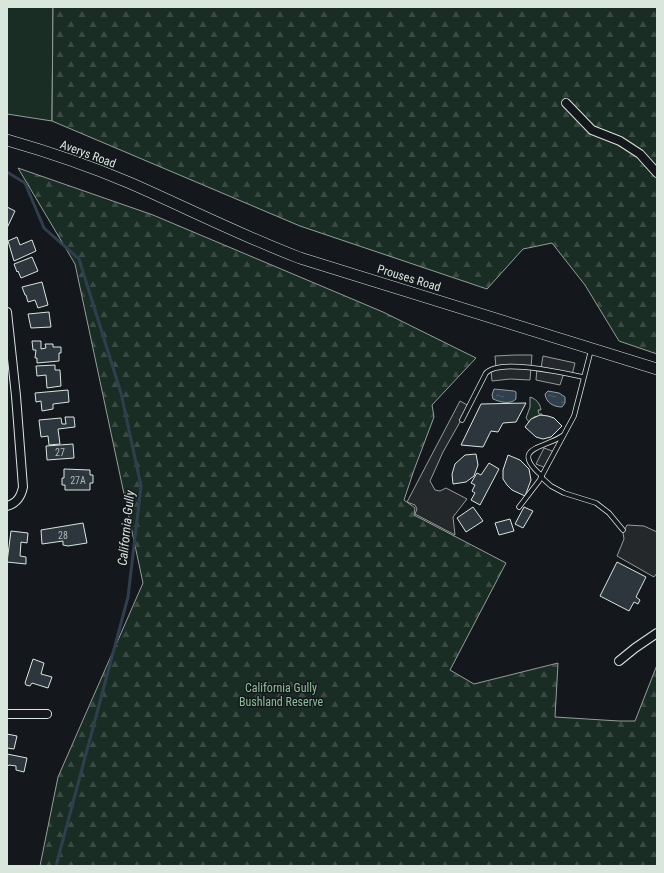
<svg xmlns="http://www.w3.org/2000/svg" width="664" height="873" font-family="'Roboto Condensed',sans-serif">
	<defs>
		<pattern id="forest-firs" width="22" height="20" patternUnits="userSpaceOnUse"><rect width="22" height="20" fill="#1a2d24"/><path d="M5 1l3.5 6h-7zM16 11l3.5 6h-7z" fill="#3b4b43"/></pattern>
		<pattern id="water-ripples" width="26" height="14" patternUnits="userSpaceOnUse"><rect width="26" height="14" fill="#2f3f4d"/><path d="M2 4q2-2 4 0t4 0M15 11q2-2 4 0t4 0" fill="none" stroke="#4c5b66"/></pattern>
	</defs>
	<rect width="100%" height="100%" fill="#14181c"/>
	<g fill="#1a2d24" stroke="#939e99">
		<path d="M7,7H53L52,121L7,114Z"/>
		<path d="M530,397C536,399 540,403 541,410H538L539,414H542V415L534,417L529,422L526,418L530,407Z"/>
	</g>
	<g fill="url(#forest-firs)" stroke="#939e99">
		<path d="M53,7H657V354L619,341L585,285L552,243L523,249L487,289L300,226L52,121Z"/>
		<path d="M18,168L153,215L383,312L476,358L432,405L434,417L414,470L404,500L415,508L414,515L506,563L450,670L474,684L558,663L555,717L619,721H635L657,665V866H40L58,777L143,583L75,264Z"/>
	</g>
	<g fill="#24282b" stroke="#939e99">
		<path d="M515,355H532L530,380L510,379L492,381L491,369L496,368L495,356Z"/>
		<path d="M543,356L575,363L572,375L564,373L560,385L536,380L537,368H541Z"/>
		<path d="M460,401L469,406L443,452L430,481L435,490L440,491L446,488L467,499L453,517L455,535L415,514L417,509L415,505L407,502Z"/>
		<path d="M544,448L555,452L546,468L536,464Z"/>
		<path d="M627,525L644,526L657,532V573L654,577L617,556L624,539L623,533Z"/>
	</g>
	<g fill="url(#water-ripples)" stroke="#939e99">
		<path d="M494,389L514,391L516,392V399C510,405 500,402 493,399L492,395Z"/>
		<path d="M548,391L559,393L565,397V403L562,407C554,407 546,403 545,394Z"/>
	</g>
	<g fill="none" stroke-linecap="round" stroke-linejoin="round">
		<path stroke="#2f3f4d" stroke-width="3" d="M7,172L25,183L44,228L79,259L121,393L141,486L128,597L56,866"/>
	</g>
	<g fill="#2c363c" stroke="#d8e6dc">
		<path d="M7,207L15,211L7,228Z"/>
		<path d="M17,237L20,245L32,240L36,251L14,261L8,241Z"/>
		<path d="M32,257L38,271L21,278L18,271L17,272L14,264Z"/>
		<path d="M42,282L48,305L38,308L35,300L28,302L26,295H25L22,287Z"/>
		<path d="M49,312L51,327L31,328L28,314Z"/>
		<path d="M32,341H41V349L46,348L45,344H53V347H61V353H59V361L37,363V358H35L36,350H33Z"/>
		<path d="M55,365V370H60L61,386L47,388L46,375L37,376L36,366Z"/>
		<path d="M68,390L69,402L53,404V409L42,411L41,401L36,402L35,393Z"/>
		<path d="M526,403L516,422L503,423L498,432L491,431L483,447L461,445L481,404Z"/>
		<path d="M540,415L548,416L554,418L562,426L551,437L543,439L536,437L525,427L531,419Z"/>
		<path d="M65,417H74L75,427L58,429L60,444L49,445L48,436L41,437L39,420L61,418L62,424H66Z"/>
		<path d="M73,444L74,458L47,460L46,446Z"/>
		<path d="M476,454L478,465L474,476L466,482L453,484L452,474L455,464L465,455Z"/>
		<path d="M508,455L520,460L529,469L531,480L525,496L512,490L507,485L503,479V470Z"/>
		<path d="M489,463L499,469L480,505L471,500L475,493L472,491L475,485L471,483L477,473L481,475Z"/>
		<path d="M64,469L90,470V475H93V483H90V490H65V485H62V478H64Z"/>
		<path d="M473,507L483,521L466,532L457,518Z"/>
		<path d="M524,507L533,511L523,528L515,524Z"/>
		<path d="M510,519L514,531L499,535L495,523Z"/>
		<path d="M83,523L87,543L68,546L63,545V541L42,544L41,530Z"/>
		<path d="M11,531L28,533L27,543L21,542L20,556L26,557V564L7,562Z"/>
		<path d="M617,562L646,577L636,597L640,600L638,604L634,602L629,611L600,596Z"/>
		<path d="M33,659L44,663L41,674L52,677L48,688L32,683L30,686L26,685L25,683Z"/>
		<path d="M7,734L17,736L14,749L7,748Z"/>
		<path d="M7,754L27,758L24,772L16,770V766L9,765L8,766H7Z"/>
	</g>
	<g fill="none" stroke-linecap="round" stroke-linejoin="round">
		<g stroke="#d8e6dc" stroke-width="5.5">
			<g id="service">
				<path d="M462,420L486,373C500,358 564,373 583,377"/>
				<path d="M542,476C508,447 546,448 562,436"/>
				<path d="M541,477L551,486L564,493L596,503L609,513L623,530"/>
				<path d="M519,507L539,481L574,416L591,350"/>
			</g>
		</g>
		<g stroke="#d8e6dc" stroke-width="10">
			<g id="minor">
				<path d="M566,103L592,130L620,141L640,154L657,173"/>
				<path d="M7,312L16,396L23,487C21,497 17,503 7,506"/>
				<path d="M619,661L635,648L657,633"/>
				<path d="M7,714H47"/>
			</g>
		</g>
		<g stroke="#d8e6dc" stroke-width="12">
			<path id="tertiary" d="M7,140C49,152 90,166 130,183C187,208 242,236 300,258L657,369"/>
		</g>
		<use href="#service" stroke="#14181c" stroke-width="4"/>
		<use href="#minor" stroke="#14181c" stroke-width="8"/>
		<use href="#tertiary" stroke="#14181c" stroke-width="11"/>
	</g>
	<g text-anchor="middle" dominant-baseline="central" stroke-width="3" stroke-linejoin="round" paint-order="stroke">
		<g font-size="10" fill="#adbab4">
			<text x="60" y="452">27</text>
			<text x="78" y="480">27A</text>
			<text x="63" y="535">28</text>
		</g>
		<g font-size="12" fill="#d8e6dc" stroke="#14181c">
			<text transform="translate(88 154) rotate(20)">Averys Road</text>
			<text transform="translate(409 278) rotate(17)">Prouses Road</text>
		</g>
		<g font-size="12" fill="#8ac095" stroke="#14181c">
			<text x="281" y="688">California Gully<tspan x="281" dy="14">Bushland Reserve</tspan></text>
		</g>
		<g font-size="13" font-style="italic" fill="#d8e6dc" stroke="#14181c">
			<text transform="translate(126 528) rotate(-84)">California Gully</text>
		</g>
	</g>
	<rect width="664" height="873" fill="none" stroke="#d8e6dc" stroke-width="16"/>
</svg>
